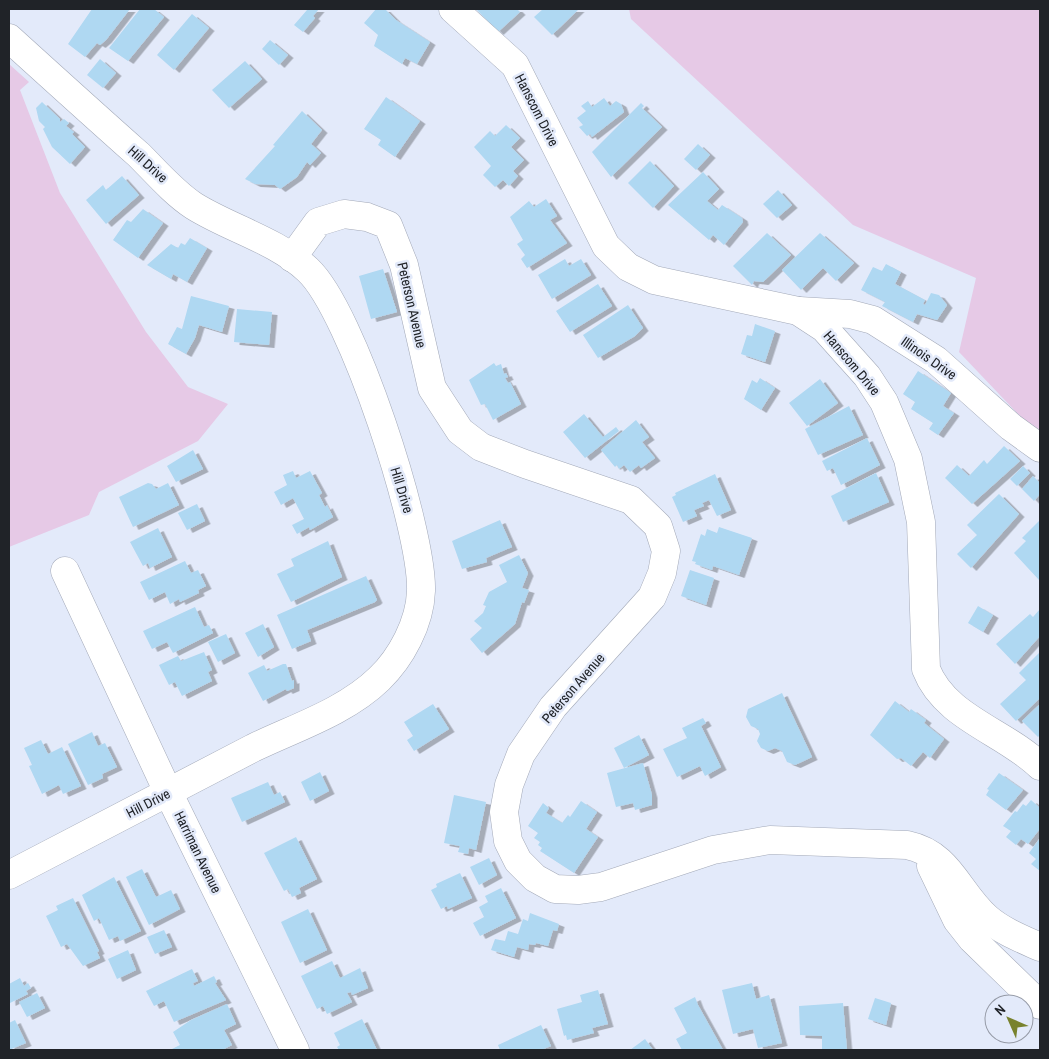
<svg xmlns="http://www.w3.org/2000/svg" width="1049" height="1059" font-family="'Archivo Narrow',sans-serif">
	<defs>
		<filter id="shadow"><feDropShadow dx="5.5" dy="3" stdDeviation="0" flood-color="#0004"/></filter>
	</defs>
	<rect width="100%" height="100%" fill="#e3eafa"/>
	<g fill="#e6c9e6">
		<path d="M629,9H1040V437L959,352L976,278L853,225L631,19Z"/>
		<path d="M9,64L29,82L20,90L60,193L146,332L188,387L228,404L198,441L99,492L89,515L9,547Z"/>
	</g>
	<g fill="#afd8f2" filter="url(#shadow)">
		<path d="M92,9H130L106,40L100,45L97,43L85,57L68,44Z"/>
		<path d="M140,9H154L164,17L128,61L109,48Z"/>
		<path d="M306,9H319L313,16L315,18L303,32L294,25L307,10Z"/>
		<path d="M376,9H385L396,20L430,42L417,64L405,58L402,64L374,46L378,35L364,23Z"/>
		<path d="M476,9H517L520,12L498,32Z"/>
		<path d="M543,9H579L552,35L534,17Z"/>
		<path d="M192,14L209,28L174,70L157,55Z"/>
		<path d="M270,40L288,55L279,65L262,49Z"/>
		<path d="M100,59L116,73L103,88L87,75Z"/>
		<path d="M245,61L262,79L229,108L212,90Z"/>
		<path d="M386,97L420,121L395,157L378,145L381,140L364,129Z"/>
		<path d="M604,98L610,106L616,101L621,104L624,112L592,137L590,134L587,136L579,127L583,125L577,118L586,111L581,106L588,101L592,107Z"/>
		<path d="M42,102L60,119V122L64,119L69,123L66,126L74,132L72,134L85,147L70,164L52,147L43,129L45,127L39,121L36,108Z"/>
		<path d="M641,103L644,106L642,108L662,127L611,177L592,152Z"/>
		<path d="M302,111L322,130L311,144L321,153L310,165L307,162L297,177L280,189L275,185L255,184L245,179L275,146L273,145Z"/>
		<path d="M506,125L520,138L511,147L524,160L513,171L518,176L509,186L503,180L495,187L483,175L491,166L474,147L490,131L495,136Z"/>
		<path d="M698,144L710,155L696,170L684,159Z"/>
		<path d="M650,161L674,186L653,208L628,183Z"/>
		<path d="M703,172L719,189L707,201L718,210L722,205L742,218L743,222L724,245L713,235L709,240L668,205Z"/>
		<path d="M122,176L139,195L106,224L86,200L103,185L106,190Z"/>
		<path d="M778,190L792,205L777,218L763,204Z"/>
		<path d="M546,199L557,216L550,220L567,243L527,268L521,259L525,255L517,244L523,240L510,217L529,201L534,207Z"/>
		<path d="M143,209L163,223L138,258L113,240L127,220L131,222Z"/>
		<path d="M767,233L791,255L763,282L754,281L752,285L733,266Z"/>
		<path d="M820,233L854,263L836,281L823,268L801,290L782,270Z"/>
		<path d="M190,238L207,248L187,282L173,274L171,279L147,265L171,244L178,248L181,243L185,245Z"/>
		<path d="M565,259L569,266L581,259L591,275L552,299L538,275Z"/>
		<path d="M886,264L901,272L895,284L925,300L923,304L925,305L931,293L939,295L947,305L937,320L917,314L913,322L882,306L885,302L861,290L873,267L882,271Z"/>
		<path d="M383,269L397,312L371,319L359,276Z"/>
		<path d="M598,284L612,306L570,332L556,311Z"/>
		<path d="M191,296L229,306L222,332L199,325L195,338L186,354L168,344L177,327L182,329Z"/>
		<path d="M628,305L643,328L635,336L598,358L583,335Z"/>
		<path d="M237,309L272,312L269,345L234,342Z"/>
		<path d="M755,324L775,331L765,362L741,354L747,335L752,336Z"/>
		<path d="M494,363L496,366L501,364L504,374L506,373L508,377L505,378L508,383L510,382L521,404L493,420L485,404L481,405L469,380Z"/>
		<path d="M918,371L951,393L943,406L954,413L938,435L929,429L933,423L911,409L915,402L903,394Z"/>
		<path d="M760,378L775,388L761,410L744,399L752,380L757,383Z"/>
		<path d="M820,379L838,403L807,426L789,403Z"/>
		<path d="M849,406L863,435L818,455L805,429Z"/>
		<path d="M584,414L603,437L616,427L619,431L585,458L563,432Z"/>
		<path d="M636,420L649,437L642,442L655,458L641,468L639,465L630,472L624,465L619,469L617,465L615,467L601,450Z"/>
		<path d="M867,438L880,465L841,485L833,468L827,471L822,461Z"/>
		<path d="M1004,446L1020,461L972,504L945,478L957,465L969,476L984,460L987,464Z"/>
		<path d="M193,450L203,469L176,482L167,466Z"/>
		<path d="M1023,466L1030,473L1017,486L1010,479Z"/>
		<path d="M293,471L296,478L310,471L322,493L319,495L325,507L327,505L333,517L310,530L309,527L297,534L292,525L304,519L293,498L281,505L274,492L287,485L283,475Z"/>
		<path d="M876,473L889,502L843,522L831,496Z"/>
		<path d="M715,474L731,510L717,516L709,500L702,503L704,506L694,510L697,516L683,522L672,497L676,495L675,493Z"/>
		<path d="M1033,476L1040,483V494L1034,501L1022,489Z"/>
		<path d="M148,483L152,484L156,489L168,483L179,505L133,527L119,497Z"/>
		<path d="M999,494L1019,514L971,568L957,554L977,535L967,525Z"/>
		<path d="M197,504L205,521L187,530L178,513Z"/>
		<path d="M500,520L512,547L486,558L487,562L462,569L452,541Z"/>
		<path d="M1039,521L1040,579L1039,580L1014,553L1026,541L1022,538Z"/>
		<path d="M719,527L752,538L739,575L713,566L712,570L695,564L696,562L692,561L701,534L705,536L707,529L717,533Z"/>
		<path d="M158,528L172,557L150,568L148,563L143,566L130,542Z"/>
		<path d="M328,541L342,577L291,602L277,574L294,566L291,559Z"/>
		<path d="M519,555L528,573L522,588L529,590L524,603L522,602L515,624L482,653L470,639L482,628L474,621L483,613L486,606L483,605L489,592L507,582L499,565Z"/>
		<path d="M185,561L191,573L198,570L206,586L198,590L199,593L180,602L179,599L170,604L165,592L149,600L140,582Z"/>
		<path d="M690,570L714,578L706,605L681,596Z"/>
		<path d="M366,576L377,600L375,602L307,630L311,641L292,649L277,615Z"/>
		<path d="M978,606L993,615L983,632L968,623Z"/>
		<path d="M195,607L204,627L209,625L213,633L173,653L167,642L152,649L143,631Z"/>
		<path d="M1040,609V636L1015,664L996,644L1030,614L1033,617Z"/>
		<path d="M263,624L274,647L258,657L245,633Z"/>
		<path d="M226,634L235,653L218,662L208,642Z"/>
		<path d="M204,652L212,670L208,672L212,681L182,696L175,682L169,685L159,665L178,656L181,661Z"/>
		<path d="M1040,652V698L1016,721L1000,704L1026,680L1019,673Z"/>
		<path d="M283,664H286L292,681L294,680V688L287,691L286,689L263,701L248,673L264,665L267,671Z"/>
		<path d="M782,693L812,757L795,765L787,762L782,751L775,748L768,751L761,748L757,741L760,734L758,729L751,726L746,717L748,709Z"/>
		<path d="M895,701L909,712L911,709L926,720L924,723L944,739L930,758L923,752L911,766L901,758L897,759L870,735Z"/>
		<path d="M433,704L449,729L414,751L407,740L413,736L404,722Z"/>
		<path d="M1040,704V735L1038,737L1022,721Z"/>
		<path d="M703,718L706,723L701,726L721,767L705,776L700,766L677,777L663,749L687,738L682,728Z"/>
		<path d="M92,732L98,746L105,743L117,767L102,774L103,778L88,785L68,744Z"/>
		<path d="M639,735L649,755L624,768L614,748Z"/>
		<path d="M41,740L48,754L62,747L81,786L63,794L59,785L42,794L29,766L32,765L24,748Z"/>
		<path d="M643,763L652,795V805L635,810L633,803L616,807L607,773Z"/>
		<path d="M320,772L329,791L310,801L301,782Z"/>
		<path d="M999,773L1023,790L1006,810L986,795L989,790L987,789Z"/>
		<path d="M268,782L274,795L280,792L285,802L242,822L231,798Z"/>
		<path d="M454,795L486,802L476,850L469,848L468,854L458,852L460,846L444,843Z"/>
		<path d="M1031,800L1040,808L1039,830L1028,844L1021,839L1016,845L1006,837L1011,831L1003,826L1015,811L1017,812L1023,804L1026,806Z"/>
		<path d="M581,801L597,812L586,829L598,837L574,873L540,851L542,848L538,845L540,842L534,838L538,833L528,826L543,803L549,808L546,813L562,823L568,815L570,817Z"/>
		<path d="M296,837L317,879L299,888L301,893L292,897L288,889L284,891L264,853Z"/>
		<path d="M1040,838V871L1031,864L1036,859L1029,853Z"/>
		<path d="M489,858L497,875L479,885L470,867Z"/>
		<path d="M142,869L156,897L171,890L180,909L149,925L126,877Z"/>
		<path d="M460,873L472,898L448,909L447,906L441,909L431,890L437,887L436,884Z"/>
		<path d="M114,877L141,931L120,941L118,936L109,940L99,918L94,921L82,895Z"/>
		<path d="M501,888L516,918L480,936L473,923L484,917L479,907L488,902L485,896Z"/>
		<path d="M73,898L99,951L97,952L100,958L83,966L67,944L61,947L46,916L58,910L56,906Z"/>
		<path d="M308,909L327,950L300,963L281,922Z"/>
		<path d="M530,913L559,924L557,931L553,930L548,946L536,943L535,945L529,944L528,950L517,947L514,957L491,950L495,939L505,941L508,931L518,934L523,919L528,921Z"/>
		<path d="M164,930L172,947L155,954L147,937Z"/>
		<path d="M128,950L136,970L117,979L108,959Z"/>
		<path d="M332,961L340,978L360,968L368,988L352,995L351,992L347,993L352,1002L327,1014L323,1006L317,1009L301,976Z"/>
		<path d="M192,969L198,981L193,983L194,986L214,976L217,982L215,983L226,1000L174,1022L164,1001L154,1006L146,991Z"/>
		<path d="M20,978L24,986L28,983L31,988L26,991L28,994L10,1003L9,984Z"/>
		<path d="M752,983L756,999L769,995L782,1043L758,1048L753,1029L733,1034L722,990Z"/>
		<path d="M598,990L608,1024L592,1028L594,1033L567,1040L566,1035L564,1036L557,1009L582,1002L580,995Z"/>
		<path d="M37,993L45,1008L27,1017L19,1002Z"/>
		<path d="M695,997L698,1005L723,1050H682L676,1039L687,1033L674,1008Z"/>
		<path d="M875,998L891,1003L886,1025L868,1019Z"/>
		<path d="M843,1003L847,1050H822V1036L800,1035L799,1006Z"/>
		<path d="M227,1004L236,1024L224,1030L232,1045L222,1050H170L180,1045L173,1032L191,1020Z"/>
		<path d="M362,1019L377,1050H339L337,1047L340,1045L334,1033Z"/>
		<path d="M15,1020L26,1043L9,1050V1023Z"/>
		<path d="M541,1025L551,1046L541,1050H500L498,1045Z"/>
		<path d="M645,1039L653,1050H630Z"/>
	</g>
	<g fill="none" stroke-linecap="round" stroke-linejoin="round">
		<g stroke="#a3a9b8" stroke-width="29">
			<g id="minor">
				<path d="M453,9L515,65L606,246L628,267L654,280L798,311L824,328L867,376L884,402L908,459L921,522L926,669C945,718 1004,731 1040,766"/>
				<path d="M9,38C52,77 95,116 139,155C156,172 174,193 194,206C231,229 276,240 308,270C352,311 423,530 421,591C420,623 401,658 379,679C345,712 294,728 253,748C171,790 90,833 9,875"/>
				<path d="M292,258L318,222L344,214L367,217L388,225L404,265L432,388L460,431L481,447L525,464L631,500L658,526L666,551L662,573L652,597L553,707L521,754L509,785L504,812L508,841L518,861L535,878L555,889L578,890L601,887L713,850L770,840L907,845C950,854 957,891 987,918C1002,931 1022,939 1040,947"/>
				<path d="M799,311L850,314L873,320L936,360L1011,427L1040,448"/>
				<path d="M65,571L168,792L295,1050"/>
				<path d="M931,866L957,920L972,939L1040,1005"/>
			</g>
		</g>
		<use href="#minor" stroke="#fff" stroke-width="28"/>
	</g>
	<g text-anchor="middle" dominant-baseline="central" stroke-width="5" stroke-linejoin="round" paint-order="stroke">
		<g font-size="14" fill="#202328" stroke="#e3eafa">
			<text transform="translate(537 110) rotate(63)">Hanscom Drive</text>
			<text transform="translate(148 164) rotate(42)">Hill Drive</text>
			<text transform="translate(412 305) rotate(77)">Peterson Avenue</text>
			<text transform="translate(929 358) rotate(35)">Illinois Drive</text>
			<text transform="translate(852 363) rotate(50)">Hanscom Drive</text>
			<text transform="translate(402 490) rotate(73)">Hill Drive</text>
			<text transform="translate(573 688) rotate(-49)">Peterson Avenue</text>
			<text transform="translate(148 803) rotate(-27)">Hill Drive</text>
			<text transform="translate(198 852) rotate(64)">Harriman Avenue</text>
		</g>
	</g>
	<rect width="1049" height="1059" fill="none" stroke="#202328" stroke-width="20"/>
	<g transform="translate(1009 1019) rotate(315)"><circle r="24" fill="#e3eafa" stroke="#959aa6"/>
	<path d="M0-4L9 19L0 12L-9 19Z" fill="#78822e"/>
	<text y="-8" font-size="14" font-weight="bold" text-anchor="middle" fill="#202328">N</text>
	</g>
</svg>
